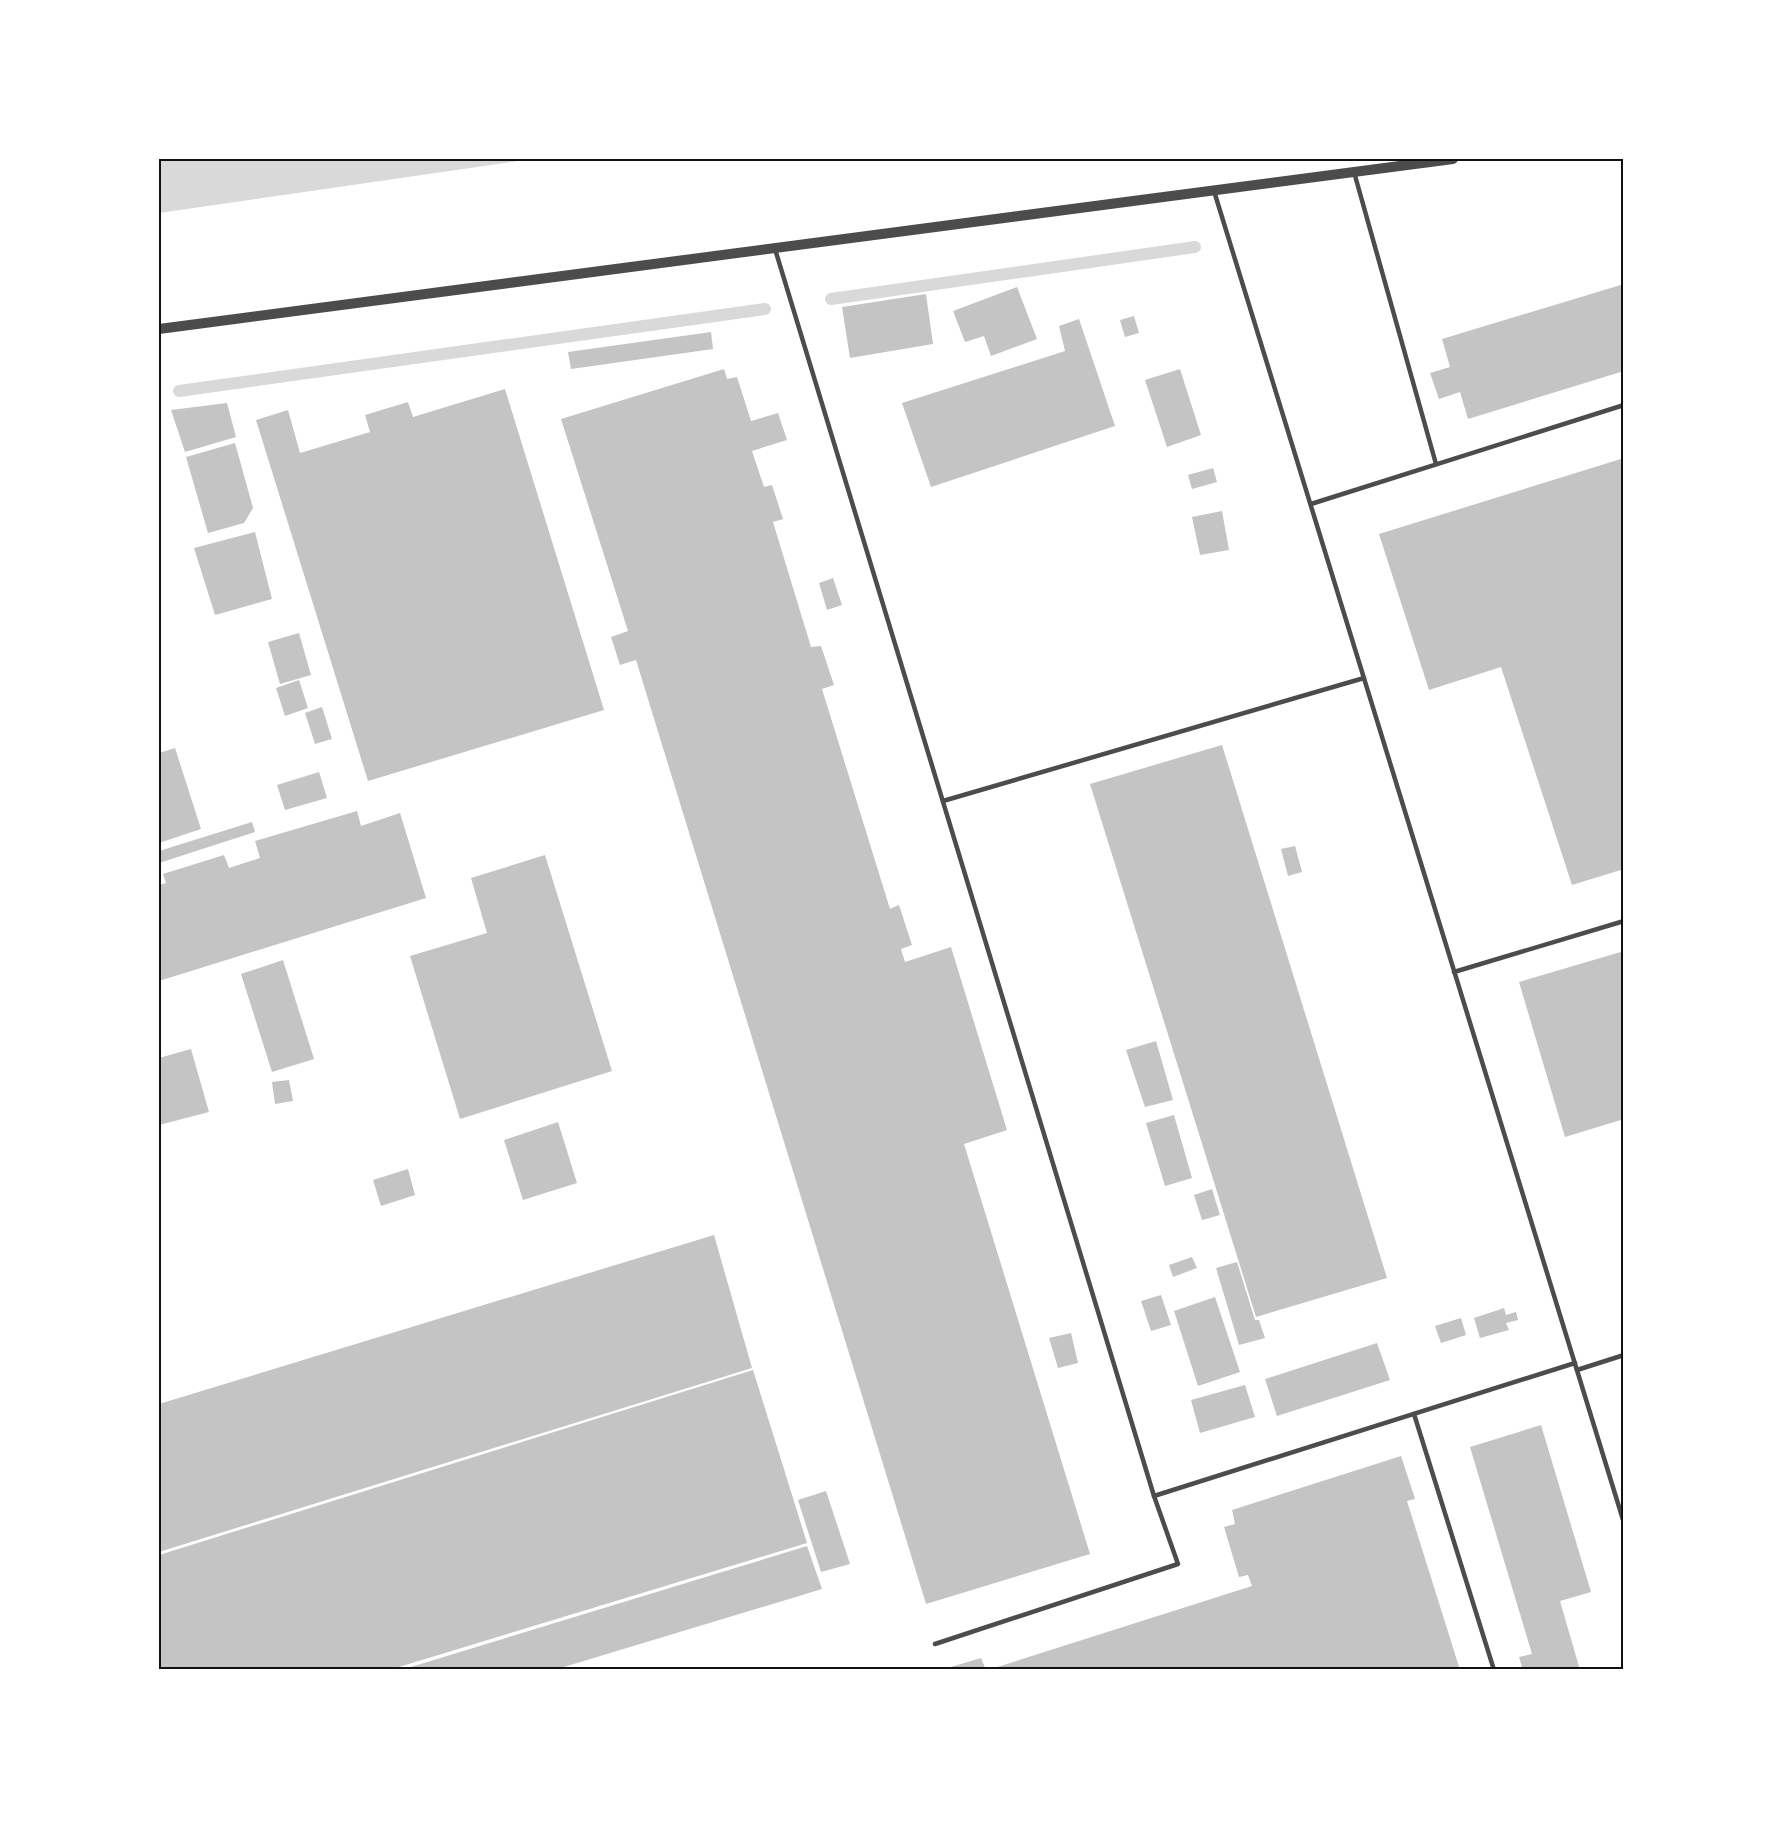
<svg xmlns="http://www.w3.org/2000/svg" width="1783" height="1829" font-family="'Work Sans',sans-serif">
	<rect width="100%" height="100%" fill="#fff"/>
	<path fill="#d9d9d9" d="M159,159H532L159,213Z"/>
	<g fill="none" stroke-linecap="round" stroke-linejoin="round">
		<g stroke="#d9d9d9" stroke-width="12">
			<path d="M831,299L1195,247"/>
			<path d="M179,391L765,309"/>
		</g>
	</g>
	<g fill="#c4c4c4">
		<path d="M1624,284V371L1468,419L1460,392L1439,399L1430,373L1450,367L1442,339Z"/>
		<path d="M1017,287L1037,339L991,356L984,336L965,342L953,311Z"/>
		<path d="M926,294L933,344L850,358L842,307Z"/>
		<path d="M1134,316L1139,333L1125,337L1120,320Z"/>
		<path d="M1079,319L1115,426L931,487L902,403L1065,351L1059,326Z"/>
		<path d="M711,332L713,349L571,369L568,352Z"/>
		<path d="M724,369L727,379L737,377L751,421L778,413L787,440L752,451L764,487L772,485L783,519L773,522L811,647L821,646L834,685L822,689L890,909L899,905L912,945L901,949L905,962L951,947L1007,1130L964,1144L1090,1554L926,1604L636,660L620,665L611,637L628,631L561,419Z"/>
		<path d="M1180,369L1201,435L1167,447L1145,380Z"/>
		<path d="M505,389L604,710L368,781L256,420L288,410L300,453L370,432L365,415L408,402L413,417Z"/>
		<path d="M227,403L236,437L185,452L171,410Z"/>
		<path d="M235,443L253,508L244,523L208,533L186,457Z"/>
		<path d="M1624,458V869L1572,885L1501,667L1429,690L1379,534Z"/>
		<path d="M1213,468L1217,482L1192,489L1188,475Z"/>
		<path d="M1222,511L1229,550L1200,555L1192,517Z"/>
		<path d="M255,532L272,599L215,615L194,548Z"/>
		<path d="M833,578L842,605L827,610L819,583Z"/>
		<path d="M299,633L311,675L280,684L268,642Z"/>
		<path d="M299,680L308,708L285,716L276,688Z"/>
		<path d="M322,707L332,739L315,744L305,713Z"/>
		<path d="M1222,745L1387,1278L1256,1317L1090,784Z"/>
		<path d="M175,748L201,829L159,843V753Z"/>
		<path d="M319,772L327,798L285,810L277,785Z"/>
		<path d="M357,811L361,826L400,813L426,898L159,981V885L166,883L163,874L224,855L229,868L260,858L255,841Z"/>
		<path d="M252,822L255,832L159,863V851Z"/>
		<path d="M1295,846L1302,872L1288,876L1281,849Z"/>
		<path d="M545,855L612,1071L460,1119L410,956L487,933L471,878Z"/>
		<path d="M1624,951V1119L1565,1137L1519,982Z"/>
		<path d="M283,960L314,1059L272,1072L241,974Z"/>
		<path d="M1156,1041L1173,1100L1145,1107L1126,1050Z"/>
		<path d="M191,1049L209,1112L159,1125V1058Z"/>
		<path d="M289,1080L293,1101L275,1104L272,1082Z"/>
		<path d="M1174,1115L1192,1178L1165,1186L1146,1123Z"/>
		<path d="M558,1122L577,1183L523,1200L504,1140Z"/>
		<path d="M408,1169L415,1195L381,1206L373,1180Z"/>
		<path d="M1212,1189L1220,1215L1202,1220L1194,1195Z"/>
		<path d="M714,1235L752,1368L159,1552V1404Z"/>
		<path d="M1192,1257L1197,1268L1173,1277L1169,1265Z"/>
		<path d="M1237,1262L1255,1320H1259L1265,1338L1239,1345L1216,1268Z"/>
		<path d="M1161,1295L1171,1325L1151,1331L1141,1301Z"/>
		<path d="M1215,1297L1240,1372L1198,1386L1174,1311Z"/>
		<path d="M1504,1308L1506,1315L1516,1312L1518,1320L1506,1323L1509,1330L1480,1338L1474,1318Z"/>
		<path d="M1461,1318L1466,1335L1441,1343L1435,1326Z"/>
		<path d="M1071,1333L1078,1363L1058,1368L1049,1338Z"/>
		<path d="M1377,1343L1390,1380L1277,1416L1265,1379Z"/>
		<path d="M753,1370L807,1543L389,1670H159V1555Z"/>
		<path d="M1245,1385L1255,1417L1200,1433L1191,1400Z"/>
		<path d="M1541,1425L1591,1592L1560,1601L1580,1670H1523L1519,1657L1532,1654L1470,1447Z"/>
		<path d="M1401,1456L1415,1499L1407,1501L1460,1670H988L1252,1586L1248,1575L1239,1577L1224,1527L1235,1524L1232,1510Z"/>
		<path d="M826,1491L850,1564L821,1572L798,1500Z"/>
		<path d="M807,1546L822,1589L554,1670H401Z"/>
		<path d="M981,1658L986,1670H944V1669Z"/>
	</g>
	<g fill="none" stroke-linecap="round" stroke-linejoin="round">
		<g stroke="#4c4c4c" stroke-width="4.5">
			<path d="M1354,172L1436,464"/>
			<path d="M1214,191L1624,1523"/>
			<path d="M775,249L1154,1496L1178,1564L935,1644"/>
			<path d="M1311,504L1624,405"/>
			<path d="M943,801L1364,678"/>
			<path d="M1454,972L1624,921"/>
			<path d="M1577,1370L1624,1355"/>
			<path d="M1414,1414L1494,1670"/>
			<path d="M1154,1496L1575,1363"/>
		</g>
		<path stroke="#4c4c4c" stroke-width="10" d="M159,329L1453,159"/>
	</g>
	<rect width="1783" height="1829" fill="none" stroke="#ffffff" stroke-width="321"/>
	<rect x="160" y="160" width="1462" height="1508" fill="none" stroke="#111" stroke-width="2"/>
</svg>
